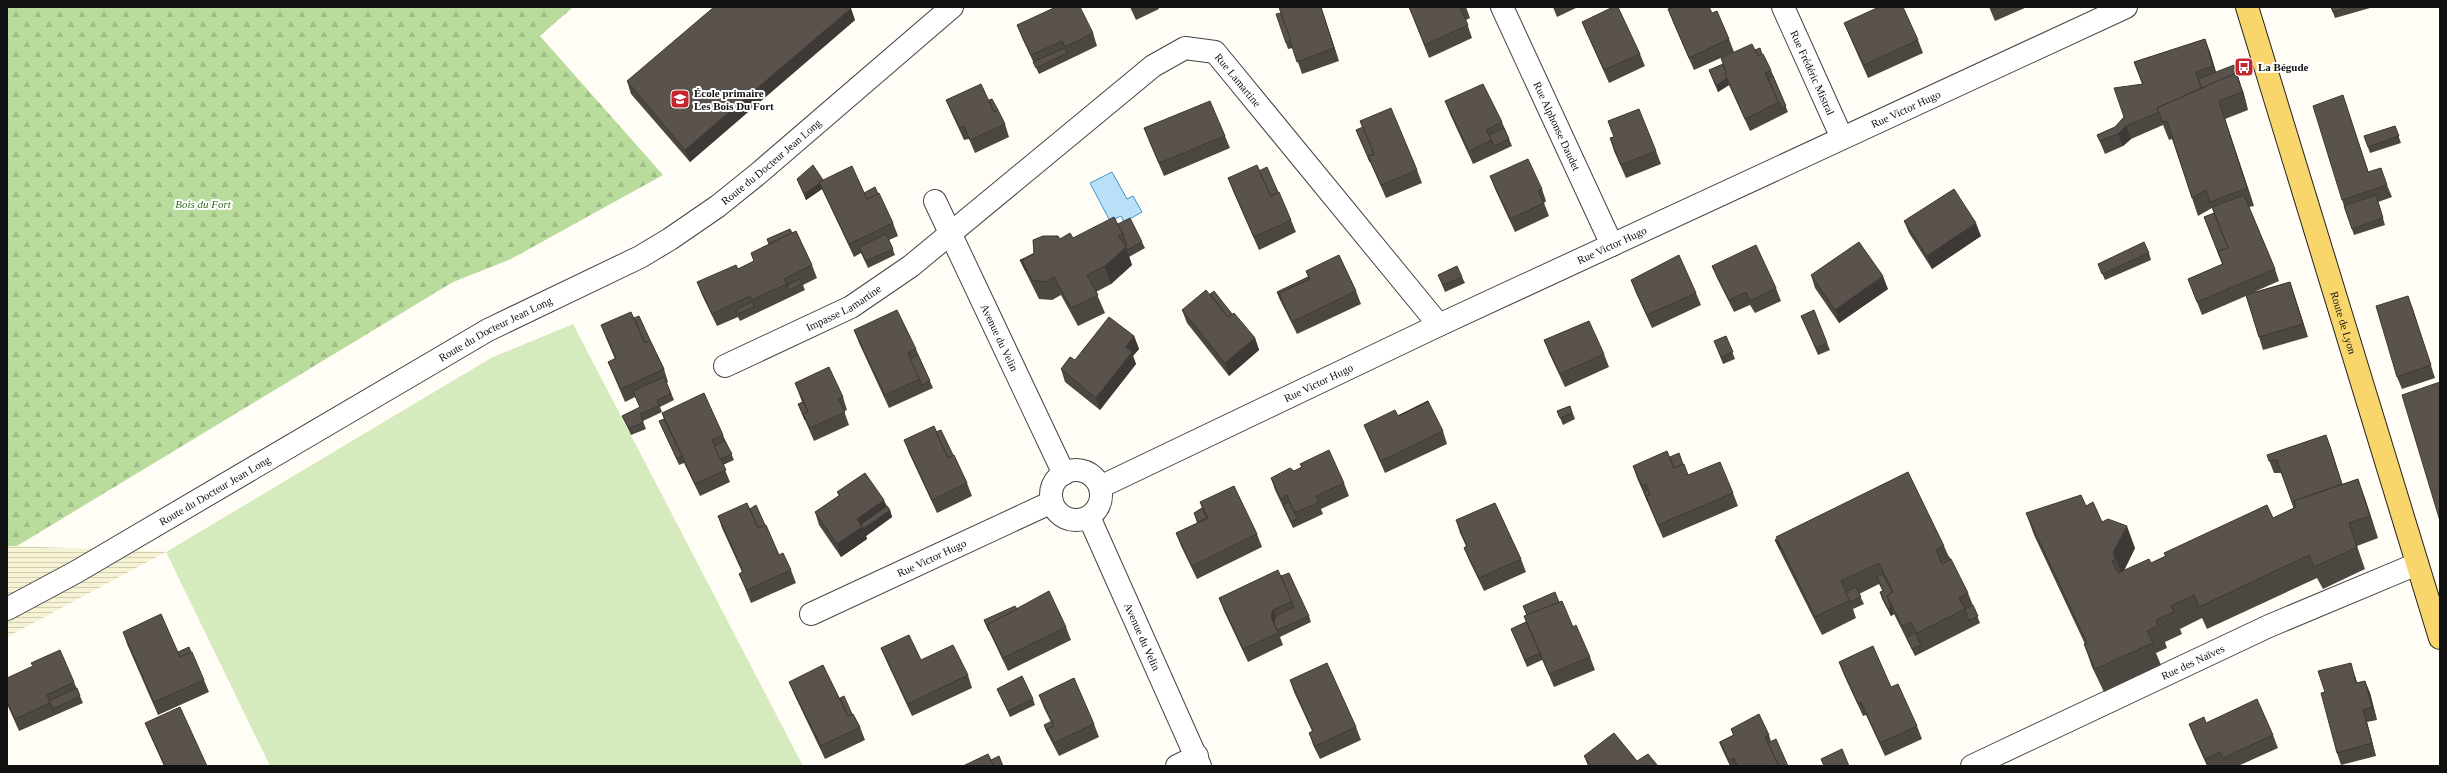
<svg xmlns="http://www.w3.org/2000/svg" width="2447" height="773" font-family="'Times New Roman',serif">
	<defs>
		<pattern id="farmland-rules" width="6" height="5" patternUnits="userSpaceOnUse"><rect width="6" height="5" fill="#f6f3d4"/><path d="M0 2.5h6" fill="none" stroke="#d2cfb5"/></pattern>
		<pattern id="forest-firs" width="22" height="20" patternUnits="userSpaceOnUse"><rect width="22" height="20" fill="#b9dc9c"/><path d="M5 1l3.5 6h-7zM16 11l3.5 6h-7z" fill="#9ebc85"/></pattern>
	</defs>
	<rect width="100%" height="100%" fill="#fffdf5"/>
	<path fill="url(#farmland-rules)" d="M7,546H17L166,552L7,637Z"/>
	<path fill="#d5ebbd" d="M573,324L803,766H270L166,552L491,358Z"/>
	<path fill="url(#forest-firs)" d="M7,7H573L540,36L663,175L511,259L453,282L17,546H7Z"/>
	<path fill="#b9e0f7" stroke="#3f96cf" d="M1112,172L1127,199L1133,196L1142,212L1124,222L1121,216L1110,221L1090,183Z"/>
	<g fill="none" stroke-linecap="round" stroke-linejoin="round">
		<g stroke="#444" stroke-width="24">
			<g id="minor">
				<path id="s1" d="M1502,7L1612,245"/>
				<path id="s2" d="M1783,7L1842,138"/>
				<path id="s3" d="M935,201L1064,474"/>
				<path id="s4" d="M725,366L851,307L911,266L1153,66L1185,48L1215,52L1439,325"/>
				<circle cx="1076" cy="495" r="25"/>
				<path id="s5" d="M1100,487L1439,325L2126,7"/>
				<path id="s6" d="M1089,517L1200,766"/>
				<path id="s7" d="M7,609L76,572L488,330L640,257L670,239L718,206L759,173L952,7"/>
				<path id="s8" d="M811,614L1052,502"/>
				<path d="M1177,766L1197,756"/>
				<path id="s9" d="M1972,766L2269,626L2417,564"/>
			</g>
		</g>
		<g stroke="#222" stroke-width="24">
			<g id="primary">
				<path id="s10" d="M2247,7L2440,638"/>
			</g>
		</g>
		<use href="#minor" stroke="#fff" stroke-width="22"/>
		<use href="#primary" stroke="#f9d66b" stroke-width="22"/>
	</g>
	<g fill="#4d4742">
		<path d="M1130,7H1158L1159,9L1136,20Z"/>
		<path d="M1279,7H1321L1339,61L1302,74L1293,48L1288,49L1286,43L1281,13Z"/>
		<path d="M1409,7H1466L1470,18L1466,20L1472,38L1429,58L1412,15Z"/>
		<path d="M1553,7H1578L1557,17Z"/>
		<path d="M1989,7H2027L1995,21Z"/>
		<path d="M2331,7H2370V8L2335,18Z"/>
		<path d="M1668,9L1729,39L1734,52L1694,70L1673,22Z"/>
		<path d="M855,20L690,162L631,94L627,81Z"/>
		<path d="M1582,22L1640,54L1645,66L1609,83L1587,34Z"/>
		<path d="M1844,23L1918,40L1923,53L1868,78L1849,35Z"/>
		<path d="M1017,25L1093,33L1097,46L1039,74L1022,38Z"/>
		<path d="M2205,39L2210,52L2216,72L2243,91L2248,110L2225,119L2254,206L2249,207L2275,269L2279,281L2254,292L2290,282L2308,337L2263,350L2259,337L2246,296L2202,315L2188,279L2222,264L2204,217L2214,213L2212,208L2198,216L2192,198L2172,139L2169,140L2163,125L2131,139L2123,146L2105,154L2097,135L2115,127L2124,117L2142,84L2134,62Z"/>
		<path d="M1755,50L1771,70L1788,112L1750,131L1729,85L1718,92L1709,70L1723,64L1721,58Z"/>
		<path d="M946,100H989L998,110L1005,124L1009,137L975,153L969,139L964,140L951,112Z"/>
		<path d="M1445,101L1502,122L1512,146L1473,164L1450,114Z"/>
		<path d="M2347,108L2368,172L2387,185L2392,197L2378,202L2385,225L2354,235L2342,200Z"/>
		<path d="M1360,121L1417,170L1422,183L1386,198L1356,130L1363,127Z"/>
		<path d="M2395,126L2401,143L2370,153L2364,136Z"/>
		<path d="M1144,128L1225,136L1230,148L1164,176L1149,141Z"/>
		<path d="M1613,137L1656,151L1661,164L1626,178L1614,151L1610,138Z"/>
		<path d="M1259,171L1291,220L1296,232L1259,250L1233,191L1228,178Z"/>
		<path d="M1490,176L1542,189L1546,201L1544,203L1549,216L1515,232L1495,189Z"/>
		<path d="M797,179L823,180L864,193L893,223L898,236L889,240L895,255L868,268L861,253L854,257L822,189L806,200Z"/>
		<path d="M1904,221L1981,236L1932,269L1909,233Z"/>
		<path d="M1118,224L1142,242L1145,248L1129,257L1132,265L1111,284L1096,292L1105,313L1078,326L1061,295L1052,300L1039,299L1023,267L1020,260L1060,239L1073,238Z"/>
		<path d="M792,233L812,265L817,278L803,285L805,290L740,321L738,317L717,326L702,295L697,282L738,269L754,261L751,253L769,244L767,239Z"/>
		<path d="M2149,253L2151,260L2105,280L2098,264Z"/>
		<path d="M1712,266L1776,288L1781,301L1755,313L1750,305L1734,312L1717,278Z"/>
		<path d="M1306,271L1356,291L1361,304L1297,334L1279,298L1277,292L1308,277Z"/>
		<path d="M1438,275L1462,277L1465,283L1445,292Z"/>
		<path d="M1811,275L1888,289L1839,323L1815,288Z"/>
		<path d="M1631,280L1696,293L1701,305L1652,328L1636,293Z"/>
		<path d="M1210,294L1232,314L1255,338L1259,350L1229,376L1187,323L1182,310Z"/>
		<path d="M2408,296L2435,378L2402,389L2397,377Z"/>
		<path d="M1801,316L1827,343L1830,350L1818,355Z"/>
		<path d="M634,318L650,340L664,369L668,382L667,383L674,400L660,407L662,412L643,421L646,429L631,435L625,422L622,416L640,408L635,397L625,402L613,374L608,362L615,359L606,338L601,325Z"/>
		<path d="M854,330L916,349L933,388L889,408L859,343Z"/>
		<path d="M1134,336L1139,349L1133,356L1136,364L1100,410L1065,382L1061,369L1075,360Z"/>
		<path d="M1726,336L1735,359L1723,364L1714,341Z"/>
		<path d="M1544,340L1604,354L1609,367L1565,387L1549,353Z"/>
		<path d="M795,383L843,397L847,410L844,411L849,425L814,441L798,404L802,402Z"/>
		<path d="M1570,406L1575,419L1563,425L1557,411Z"/>
		<path d="M662,413L723,435L734,460L723,465L730,482L700,496L684,463L679,465L662,428L659,421L664,419Z"/>
		<path d="M1398,416L1443,431L1447,444L1385,473L1369,437L1364,425Z"/>
		<path d="M936,432L967,483L972,496L937,513L909,453L904,440Z"/>
		<path d="M2326,435L2342,484L2358,479L2378,538L2357,546L2365,569L2323,589L2317,578L2207,629L2202,618L2180,629L2182,634L2165,642L2167,648L2156,653L2161,665L2104,692L2092,667L2084,644H2085L2034,535L2026,513L2086,506L2102,522L2135,548L2124,570L2151,563L2165,556L2164,553L2273,518L2294,508L2281,473H2274L2267,455Z"/>
		<path d="M1670,457L1688,475L1733,493L1738,506L1663,538L1637,478L1633,466Z"/>
		<path d="M1300,464L1344,483L1349,496L1321,509L1323,514L1293,528L1275,490L1271,478L1294,471L1302,467Z"/>
		<path d="M837,492L887,506L890,510L892,517L866,536L867,539L841,557L819,525L815,512L839,496Z"/>
		<path d="M1200,502L1257,534L1262,547L1197,579L1181,546L1176,533L1197,523L1194,513L1202,508Z"/>
		<path d="M750,509L779,555L791,570L796,583L751,603L744,586L739,574L742,572L722,528L718,516Z"/>
		<path d="M1456,520L1521,559L1526,572L1484,591L1469,560L1464,548L1466,546L1460,533Z"/>
		<path d="M1775,540L1944,546L1949,557L1968,593L1980,623L1915,656L1894,614L1891,616L1882,599L1880,592L1883,591L1879,584L1859,594L1864,604L1853,609L1856,618L1822,635L1778,547Z"/>
		<path d="M1281,576L1309,616L1311,622L1280,637L1283,645L1248,662L1224,611L1219,598Z"/>
		<path d="M1559,602L1590,657L1595,670L1554,687L1542,659V660L1527,667L1511,629L1526,622L1524,616L1527,615L1523,606Z"/>
		<path d="M1017,609L1066,627L1071,640L1008,671L987,627L984,620Z"/>
		<path d="M123,632L178,652L204,680L209,692L158,715L127,644Z"/>
		<path d="M881,648L968,675L972,688L912,716L886,660Z"/>
		<path d="M1839,662L1917,726L1922,739L1885,756L1866,715L1863,716L1844,675Z"/>
		<path d="M2355,676L2357,683L2365,681L2370,693L2377,720L2367,722L2376,756L2341,765L2337,753L2325,692Z"/>
		<path d="M7,678L74,682L83,703L19,731L7,704Z"/>
		<path d="M1290,680L1356,727L1361,740L1320,759L1313,745L1309,733L1312,731L1294,692Z"/>
		<path d="M789,682L840,698L852,714L860,727L865,740L825,759L794,694Z"/>
		<path d="M997,689L1033,699L1035,705L1010,717L1000,695Z"/>
		<path d="M1039,695L1094,724L1099,737L1059,756L1046,731L1044,725L1051,722L1044,708Z"/>
		<path d="M145,723L207,766H164L150,735Z"/>
		<path d="M2206,723L2273,735L2278,748L2238,766H2225L2224,765L2222,766H2207L2194,737L2189,724Z"/>
		<path d="M1731,729L1769,735L1771,741L1788,766H1730L1722,749L1719,742L1733,735Z"/>
		<path d="M1584,756L1592,766H1588Z"/>
	</g>
	<g fill="#3f3936">
		<path d="M1321,7L1339,61L1334,48Z"/>
		<path d="M851,8L855,20L690,162L685,150Z"/>
		<path d="M2205,39L2210,52L2218,79L2213,66Z"/>
		<path d="M2234,65L2243,91L2248,110L2242,92Z"/>
		<path d="M1727,78L1729,85L1718,92L1716,86Z"/>
		<path d="M2343,95L2347,108L2373,185L2368,172Z"/>
		<path d="M2219,101L2254,206L2247,188Z"/>
		<path d="M2126,126L2131,139L2123,146L2118,134Z"/>
		<path d="M820,183L822,189L806,200L804,194Z"/>
		<path d="M1976,223L1981,236L1932,269L1927,256Z"/>
		<path d="M1126,247L1132,265L1111,284L1105,266Z"/>
		<path d="M1883,276L1888,289L1839,323L1835,310Z"/>
		<path d="M2290,282L2294,294L2308,337L2303,324Z"/>
		<path d="M2408,296L2413,309L2435,378L2431,365Z"/>
		<path d="M1134,336L1139,349L1133,356L1136,364L1100,410L1096,398L1126,347Z"/>
		<path d="M1255,338L1259,350L1229,376L1225,363Z"/>
		<path d="M2326,435L2331,448L2349,506L2344,493Z"/>
		<path d="M2358,479L2366,501L2378,538L2370,516Z"/>
		<path d="M884,500L889,511L890,510L892,517L866,536L867,539L841,557L837,544L857,519Z"/>
		<path d="M2127,526L2135,548L2122,575L2113,553Z"/>
		<path d="M1891,607L1894,614L1891,616L1888,609Z"/>
		<path d="M1273,610L1278,622L1276,629L1271,617Z"/>
		<path d="M2351,663L2355,676L2361,696L2356,683Z"/>
		<path d="M2365,681L2370,693L2377,720L2372,707Z"/>
		<path d="M2363,710L2367,722L2376,756L2372,743Z"/>
	</g>
	<g fill="#5a524d" stroke="#3f3936">
		<path d="M714,7H850L851,8L685,150L627,81Z"/>
		<path d="M1056,7H1080L1093,33L1065,47L1062,41L1031,55L1017,25Z"/>
		<path d="M1279,7H1321L1334,48L1297,62Z"/>
		<path d="M1409,7H1462L1460,8L1468,25L1425,45Z"/>
		<path d="M1613,7H1618L1640,54L1604,70L1582,22Z"/>
		<path d="M1674,7H1709L1712,13L1717,11L1729,39L1689,58L1668,9Z"/>
		<path d="M1879,7H1903L1918,40L1864,65L1844,23Z"/>
		<path d="M2331,7H2348L2333,12Z"/>
		<path d="M1281,13L1291,41L1286,43L1276,14Z"/>
		<path d="M2205,39L2213,66L2196,72L2201,88L2157,108L2159,112L2126,126L2118,134L2100,141L2097,135L2115,127L2124,117L2114,88L2143,84L2134,62Z"/>
		<path d="M1752,44L1758,56L1763,54L1771,70L1765,73L1779,102L1745,119L1725,74L1726,71L1721,58Z"/>
		<path d="M1065,48L1067,53L1036,68L1033,62Z"/>
		<path d="M1760,48L1762,54L1758,56L1755,50Z"/>
		<path d="M1723,64L1726,72L1725,74L1727,78L1716,86L1709,70Z"/>
		<path d="M2234,65L2240,85L2236,73L2202,88L2198,79Z"/>
		<path d="M2236,73L2242,92L2219,101L2247,188L2210,202L2206,190L2192,198L2167,121L2163,122L2157,108Z"/>
		<path d="M1773,76L1786,106L1781,108L1768,78Z"/>
		<path d="M981,84L994,112L998,110L1005,124L970,140L964,126L960,128L946,100Z"/>
		<path d="M1483,84L1502,122L1486,130L1492,140L1469,151L1445,101Z"/>
		<path d="M2343,95L2368,172L2381,168L2387,185L2342,200L2313,106Z"/>
		<path d="M992,99L998,110L994,112L989,100Z"/>
		<path d="M1210,101L1225,136L1159,163L1144,128Z"/>
		<path d="M1391,108L1417,170L1381,185L1368,156L1374,154L1360,121Z"/>
		<path d="M1639,109L1656,151L1621,165L1610,138L1614,137L1608,121Z"/>
		<path d="M2395,126L2399,136L2368,147L2364,136Z"/>
		<path d="M1363,127L1374,154L1368,156L1370,162L1356,130Z"/>
		<path d="M1504,128L1509,139L1494,146L1489,135Z"/>
		<path d="M1528,159L1542,189L1538,191L1544,203L1510,219L1490,176Z"/>
		<path d="M813,165L823,180L819,182L820,183L804,194L797,179Z"/>
		<path d="M1257,165L1271,196L1279,192L1291,220L1254,237L1228,178Z"/>
		<path d="M852,166L867,199L879,193L893,223L849,244L819,182Z"/>
		<path d="M1267,167L1278,192L1271,196L1259,171Z"/>
		<path d="M875,187L878,194L867,199L864,193Z"/>
		<path d="M1954,189L1976,223L1927,256L1904,221Z"/>
		<path d="M2244,195L2275,269L2197,302L2188,279L2223,264L2218,251L2228,248L2212,207Z"/>
		<path d="M2376,195L2383,218L2352,229L2344,206Z"/>
		<path d="M2214,213L2228,248L2218,251L2220,257L2204,217Z"/>
		<path d="M1114,217L1123,234L1118,236L1126,247L1105,266L1087,275L1098,295L1071,308L1054,277L1045,282L1032,280L1022,260L1034,254L1033,240L1043,236H1058L1060,239L1070,233L1073,238Z"/>
		<path d="M1130,218L1142,242L1127,250L1125,246L1127,245L1123,234L1118,224Z"/>
		<path d="M790,229L792,233L769,244L767,239Z"/>
		<path d="M796,231L812,265L784,279L787,284L769,292L752,300L750,296L712,314L697,282L736,265L738,269L754,261L751,253Z"/>
		<path d="M886,234L893,249L866,261L859,247Z"/>
		<path d="M1859,242L1883,276L1835,310L1811,275Z"/>
		<path d="M2144,242L2149,253L2102,274L2098,264Z"/>
		<path d="M1756,245L1776,288L1750,301L1746,292L1729,300L1712,266Z"/>
		<path d="M1339,255L1356,291L1292,322L1279,293L1310,279L1306,271Z"/>
		<path d="M1679,255L1696,293L1647,315L1631,280Z"/>
		<path d="M1026,258L1022,260L1026,271L1020,260Z"/>
		<path d="M1457,266L1462,277L1443,285L1438,275Z"/>
		<path d="M1308,277L1309,279L1279,293L1281,299L1277,292Z"/>
		<path d="M800,279L802,284L789,290L787,285Z"/>
		<path d="M2290,282L2303,324L2259,337L2246,295Z"/>
		<path d="M1206,290L1228,317L1234,313L1255,338L1225,363L1182,310Z"/>
		<path d="M1214,291L1232,314L1228,317L1210,294Z"/>
		<path d="M2408,296L2431,365L2397,377L2376,306Z"/>
		<path d="M752,302L754,307L737,314L736,310Z"/>
		<path d="M897,310L916,349L908,353L920,379L885,395L854,330Z"/>
		<path d="M1814,310L1827,343L1816,348L1801,316Z"/>
		<path d="M631,312L645,343L650,340L664,369L621,389L608,362L616,358L601,325Z"/>
		<path d="M639,316L650,340L645,343L634,318Z"/>
		<path d="M1109,317L1134,336L1126,347L1132,352L1096,398L1061,369L1070,357L1075,360Z"/>
		<path d="M1589,321L1604,354L1560,374L1544,340Z"/>
		<path d="M1726,336L1733,352L1721,357L1714,341Z"/>
		<path d="M918,355L930,381L922,385L910,359Z"/>
		<path d="M829,367L843,397L838,399L845,412L810,428L803,414L808,411L795,383Z"/>
		<path d="M664,377L671,394L657,400L659,406L640,414L643,422L629,429L622,416L640,407L633,391Z"/>
		<path d="M2440,382V521L2402,395Z"/>
		<path d="M704,393L723,435L712,440L726,470L695,484L662,413Z"/>
		<path d="M1428,401L1443,431L1381,461L1364,425L1395,410L1398,416Z"/>
		<path d="M1428,401V402L1398,416Z"/>
		<path d="M803,402L808,412L803,414L805,420L798,404Z"/>
		<path d="M1570,406L1572,413L1560,418L1557,411Z"/>
		<path d="M664,419L682,456L677,459L659,421Z"/>
		<path d="M934,426L948,458L954,455L967,483L932,500L904,440Z"/>
		<path d="M941,430L953,455L948,458L936,432Z"/>
		<path d="M2326,435L2342,484L2294,501L2296,507L2294,508L2277,460L2269,461L2267,455Z"/>
		<path d="M725,441L732,454L720,459L714,446Z"/>
		<path d="M1329,450L1344,483L1316,496L1319,502L1297,512L1293,510L1287,495L1281,499L1271,478L1290,468L1294,471L1302,467L1300,464Z"/>
		<path d="M1667,451L1674,468L1684,464L1688,475L1720,462L1733,493L1658,525L1646,496L1650,494L1646,484L1642,486L1633,466Z"/>
		<path d="M1679,453L1683,464L1674,468L1670,457Z"/>
		<path d="M1908,472L1944,546L1936,550L1942,564L1951,559L1968,593L1959,598L1965,609L1917,633L1911,622L1902,626L1887,596L1893,592L1879,563L1841,581L1850,600L1815,617L1776,537Z"/>
		<path d="M865,473L884,500L857,519L862,527L837,544L815,512L840,495L837,492Z"/>
		<path d="M2358,479L2370,516L2349,523L2357,547L2314,567L2309,555L2199,607L2194,595L2171,606L2174,612L2156,620L2158,626L2147,631L2153,643L2095,669L2084,644L2087,643L2026,513L2081,495L2086,506L2093,502L2102,522L2108,519L2127,526L2113,553L2116,559L2112,561L2118,573L2149,559L2151,563L2166,556L2164,553L2267,505L2273,518L2296,507L2294,501Z"/>
		<path d="M1234,486L1257,534L1192,566L1176,533L1208,518L1200,502Z"/>
		<path d="M1648,490L1650,495L1646,496L1648,502L1644,492Z"/>
		<path d="M1289,502L1296,516L1299,518L1291,522L1283,505Z"/>
		<path d="M747,503L758,528L766,525L779,555L783,553L791,570L747,590L739,574L743,571L718,516Z"/>
		<path d="M1495,503L1521,559L1479,578L1464,548L1467,546L1456,520Z"/>
		<path d="M756,505L765,525L758,528L750,509Z"/>
		<path d="M887,506L890,510L863,529L861,524Z"/>
		<path d="M1202,508L1207,518L1198,522L1194,513Z"/>
		<path d="M1776,539L1780,549L1775,540Z"/>
		<path d="M1949,557L1950,559L1942,564L1941,561Z"/>
		<path d="M1278,570L1292,601L1273,610L1271,617L1278,633L1243,649L1219,598Z"/>
		<path d="M1289,573L1309,616L1277,630L1274,623L1276,616L1294,607L1281,576Z"/>
		<path d="M1883,574L1892,592L1887,596L1891,607L1888,609L1880,592L1883,591L1877,577Z"/>
		<path d="M1856,587L1861,597L1850,602L1846,592Z"/>
		<path d="M1049,591L1066,627L1003,658L987,625Z"/>
		<path d="M1555,592L1559,602L1527,615L1523,606Z"/>
		<path d="M1562,601L1573,627L1576,625L1590,657L1549,674L1524,616Z"/>
		<path d="M1973,605L1978,616L1969,621L1965,609Z"/>
		<path d="M1015,606L1017,609L987,625L989,631L984,620Z"/>
		<path d="M161,614L180,657L192,652L204,680L154,702L123,632Z"/>
		<path d="M1526,622L1540,653L1525,660L1511,629Z"/>
		<path d="M1915,633L1921,645L1912,649L1907,637Z"/>
		<path d="M909,635L921,660L953,645L968,675L908,704L881,648Z"/>
		<path d="M1873,646L1891,687L1898,684L1917,726L1880,743L1861,702L1858,704L1839,662Z"/>
		<path d="M189,647L191,652L180,657L178,652Z"/>
		<path d="M60,650L74,682L47,695L50,703L15,719L7,701V678L33,666L31,663Z"/>
		<path d="M1327,663L1356,727L1315,746L1309,733L1313,731L1290,680Z"/>
		<path d="M2351,663L2356,683L2365,681L2372,707L2363,710L2372,743L2337,753L2321,693L2325,692L2318,671Z"/>
		<path d="M823,665L848,716L853,714L860,727L821,746L789,682Z"/>
		<path d="M1022,676L1033,699L1008,711L997,689Z"/>
		<path d="M1074,678L1094,724L1054,743L1047,729L1054,726L1039,695Z"/>
		<path d="M77,688L80,696L53,709L49,701Z"/>
		<path d="M844,696L852,714L848,716L840,698Z"/>
		<path d="M2257,699L2273,735L2223,758L2220,752L2205,759L2189,724L2204,717L2206,723Z"/>
		<path d="M180,707L207,766H165L145,723Z"/>
		<path d="M1759,714L1769,735L1765,737L1779,766H1737L1734,758L1729,760L1720,742L1734,735L1731,729Z"/>
		<path d="M1052,721L1054,726L1047,729L1049,735L1044,725Z"/>
		<path d="M1614,733L1637,761L1648,754L1658,766H1592L1584,756Z"/>
		<path d="M1776,739L1788,766H1779L1768,743Z"/>
		<path d="M1842,749L1849,766H1824L1821,759Z"/>
		<path d="M988,754L994,766H963Z"/>
		<path d="M999,756L1003,766H994L991,760Z"/>
	</g>
	<defs>
		<g id="bus-square" transform="scale(1)"><rect x="-9" y="-9" width="18" height="18" rx="4" fill="#c4262e" stroke="#fff"/><path d="M-5-6H5V4H4V6H2V4H-2V6H-4V4H-5ZM-3.5-4V0h7V-4ZM-3.5 1.2v1.5H-2V1.2ZM2 1.2v1.5H3.5V1.2Z" fill="#fff"/></g>
		<g id="school-square" transform="scale(1)"><rect x="-9" y="-9" width="18" height="18" rx="4" fill="#c4262e" stroke="#fff"/><path d="M0-5L7-2L0 1L-7-2ZM-4 1L0 2.5L4 1V4Q0 6-4 4Z" fill="#fff"/></g>
	</defs>
	<g fill-rule="evenodd">
		<use href="#bus-square" x="2244" y="67"/>
		<use href="#school-square" x="680" y="99"/>
	</g>
	<g text-anchor="middle" dominant-baseline="central" stroke-width="4" stroke-linejoin="round" paint-order="stroke">
		<g font-size="11" font-weight="bold" fill="#111" stroke="#fff" text-anchor="start">
			<text x="2258" y="67">La Bégude</text>
			<text x="694" y="93">École primaire<tspan x="694" dy="13">Les Bois Du Fort</tspan></text>
		</g>
		<g font-size="11" fill="#111" stroke="#fff">
			<text stroke="none"><textPath href="#s2" startOffset="72">Rue Frédéric Mistral</textPath></text>
			<text stroke="none"><textPath href="#s4" startOffset="629">Rue Lamartine</textPath></text>
			<text stroke="none"><textPath href="#s5" startOffset="890">Rue Victor Hugo</textPath></text>
			<text stroke="none"><textPath href="#s1" startOffset="131">Rue Alphonse Daudet</textPath></text>
			<text stroke="none"><textPath href="#s7" startOffset="887">Route du Docteur Jean Long</textPath></text>
			<text stroke="none"><textPath href="#s5" startOffset="566">Rue Victor Hugo</textPath></text>
			<text stroke="none"><textPath href="#s4" startOffset="132">Impasse Lamartine</textPath></text>
			<text stroke="none"><textPath href="#s10" startOffset="330">Route de Lyon</textPath></text>
			<text stroke="none"><textPath href="#s7" startOffset="563">Route du Docteur Jean Long</textPath></text>
			<text stroke="none"><textPath href="#s3" startOffset="151">Avenue du Velin</textPath></text>
			<text stroke="none"><textPath href="#s5" startOffset="242">Rue Victor Hugo</textPath></text>
			<text stroke="none"><textPath href="#s7" startOffset="239">Route du Docteur Jean Long</textPath></text>
			<text stroke="none"><textPath href="#s8" startOffset="133">Rue Victor Hugo</textPath></text>
			<text stroke="none"><textPath href="#s6" startOffset="131">Avenue du Velin</textPath></text>
			<text stroke="none"><textPath href="#s9" startOffset="244">Rue des Naïves</textPath></text>
		</g>
		<g font-size="11" font-style="italic" fill="#2f6b1f" stroke="#fff">
			<text x="203" y="204">Bois du Fort</text>
		</g>
	</g>
	<rect width="2447" height="773" fill="none" stroke="#111111" stroke-width="16"/>
</svg>
